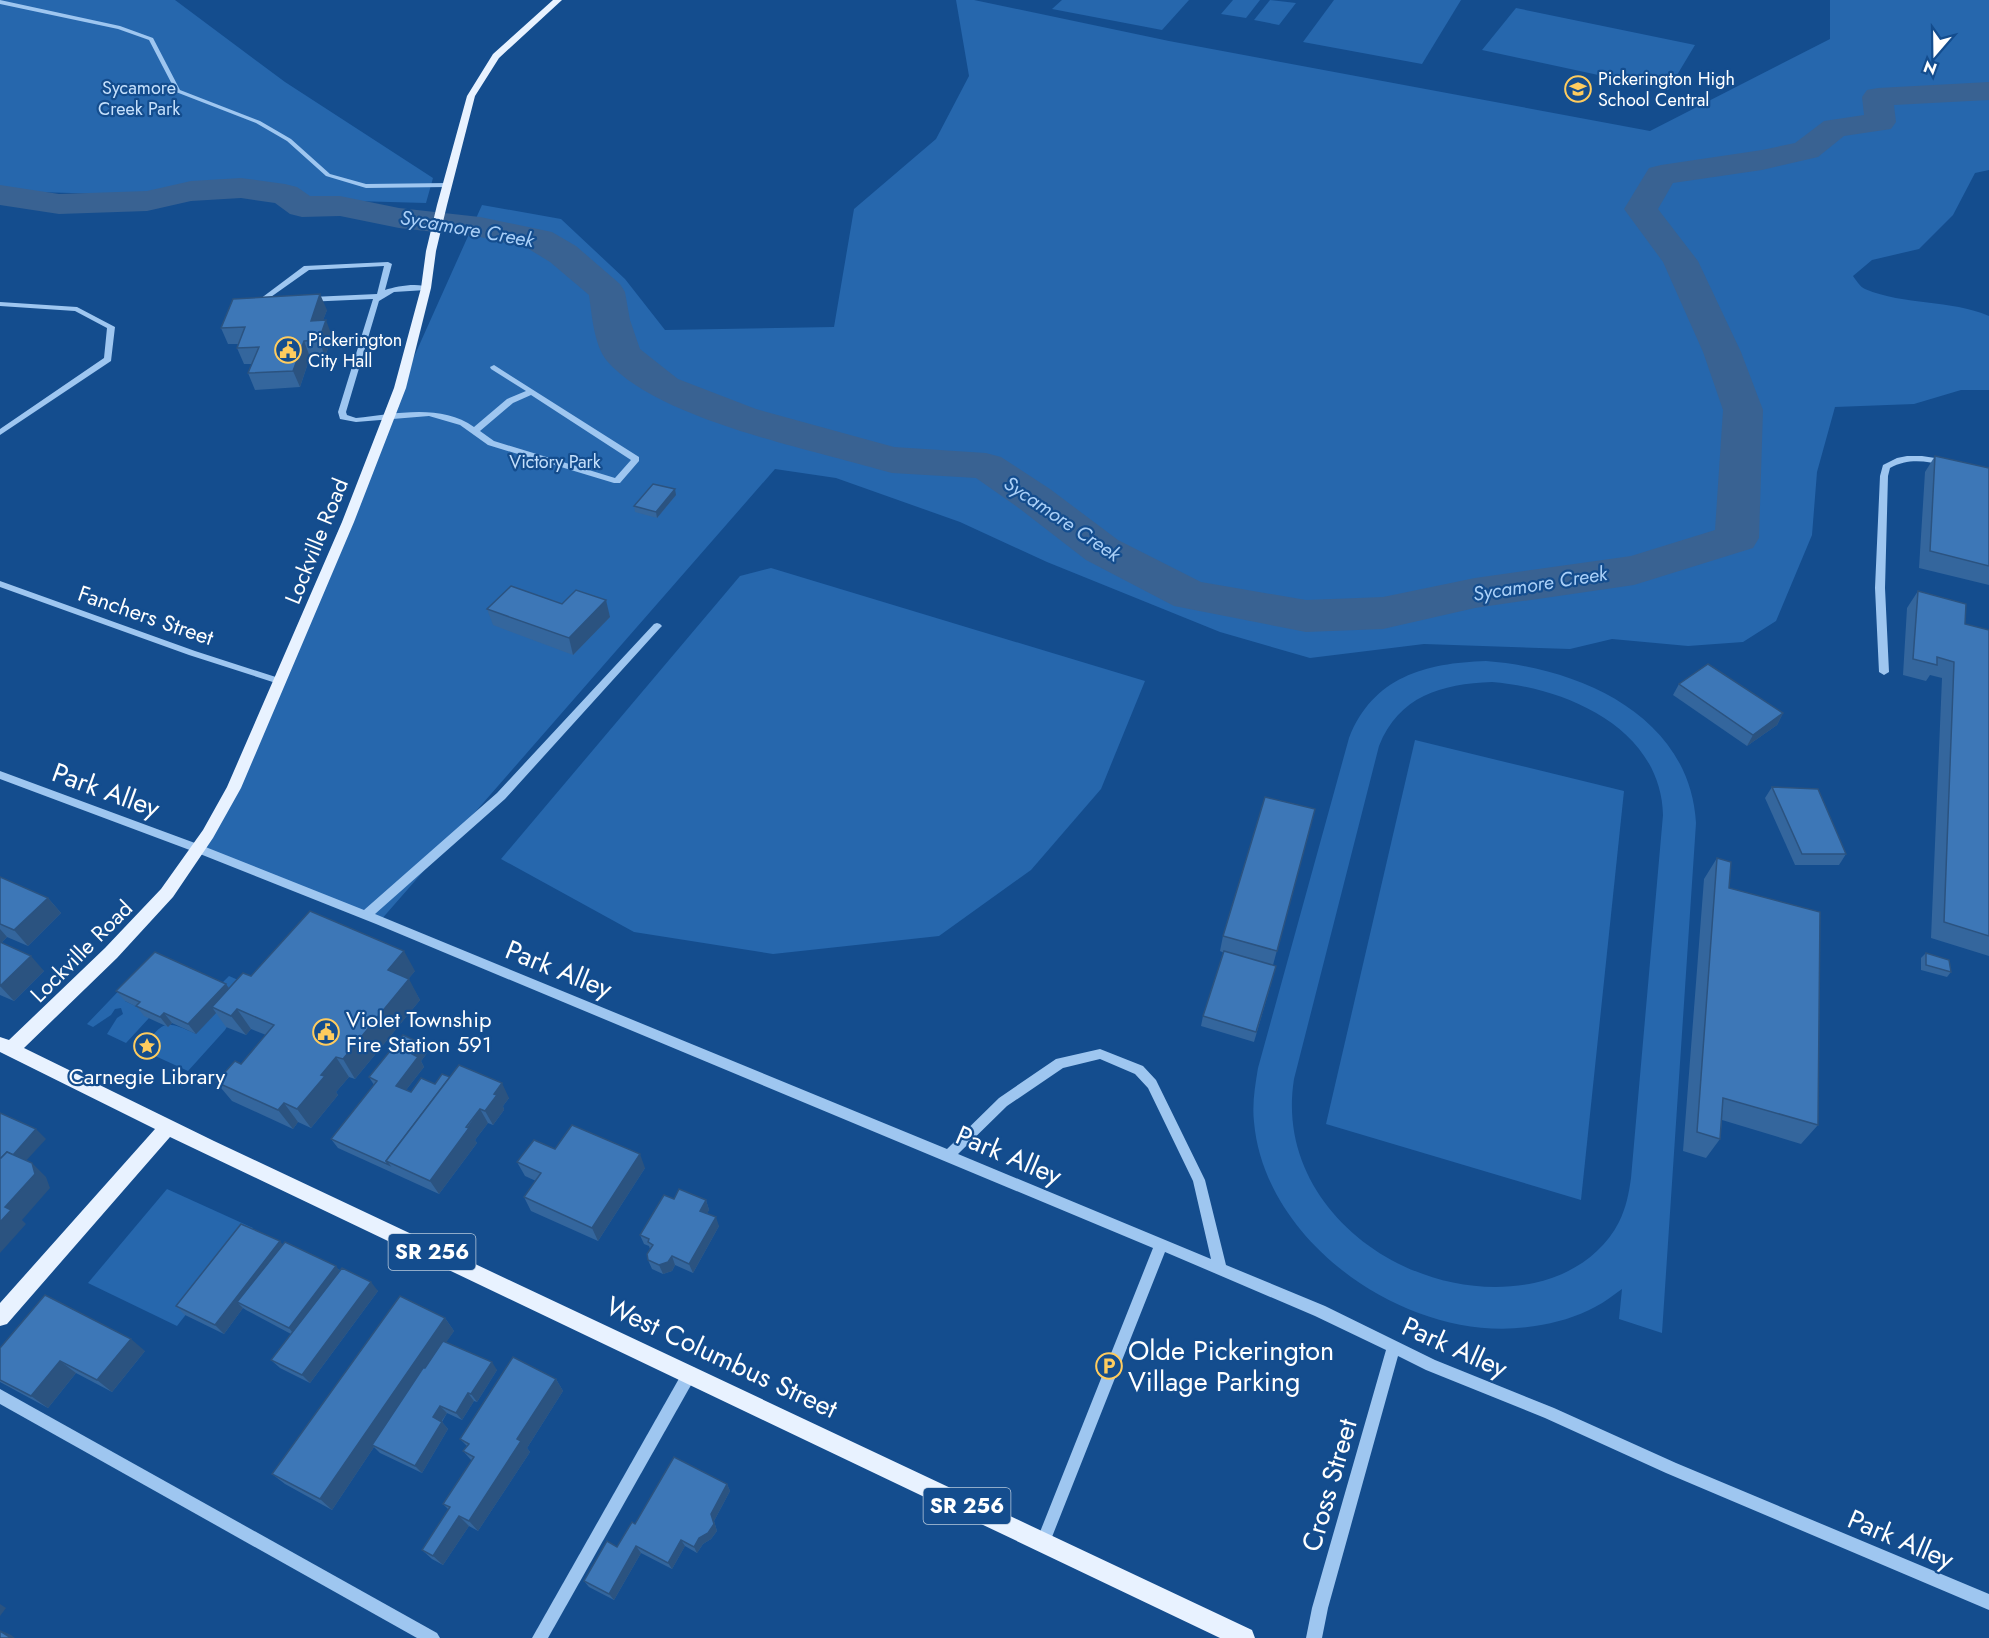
<svg xmlns="http://www.w3.org/2000/svg" width="1989" height="1638" font-family="Jost,sans-serif">
	<rect width="100%" height="100%" fill="#144d8e"/>
	<g fill="#2667ad" fill-rule="evenodd">
		<path d="M0,0H175L285,82L433,178L426,203L0,191Z"/>
		<path d="M956,0H974L1169,41L1650,131L1830,39V0H1989V170L1975,173L1953,215L1919,249L1872,260L1853,276C1856,280 1860,287 1865,289C1905,306 1950,299 1989,316V390H1961L1914,404L1835,407L1817,472L1812,535L1776,621L1743,642L1688,646L1612,639L1570,649L1424,644L1310,658L1220,632L1047,562L960,522L836,478L775,469L380,921L199,849L208,834L400,388L482,205L561,219L625,279L665,330L834,327L854,209L936,139L969,76Z"/>
		<path d="M1062,0H1189L1162,30L1052,9Z"/>
		<path d="M1233,0H1260L1246,18L1221,14Z"/>
		<path d="M1270,0L1296,3L1279,25L1254,20Z"/>
		<path d="M1334,0H1461L1422,64L1303,42Z"/>
		<path d="M1516,8L1695,45L1668,90L1482,50Z"/>
		<path d="M771,568L1145,681L1101,789L1031,870L939,936L773,954L634,932L501,859L740,576Z"/>
		<path d="M1486,661C1580,668 1690,716 1696,823L1662,1333L1619,1319L1622,1289C1613,1295 1605,1302 1595,1307C1577,1317 1555,1323 1535,1326C1415,1347 1265,1247 1254,1122C1252,1104 1255,1086 1258,1068L1349,738C1373,677 1425,663 1486,661ZM1492,682C1566,688 1661,728 1663,815L1631,1178C1629,1193 1626,1208 1619,1222C1603,1254 1569,1276 1534,1283C1413,1308 1273,1210 1294,1079L1379,746C1399,696 1441,684 1492,682Z"/>
		<path d="M1415,740L1624,791L1581,1200L1326,1124Z"/>
		<path d="M155,953L125,1001L148,1012L149,1018L126,1043L107,1034L117,1018L123,1014L121,1008L115,1009L111,1015L93,1027L87,1024Z"/>
		<path d="M229,976L252,986L225,1030L188,1071L140,1049C165,1023 161,1018 196,1034L233,995L218,987Z"/>
		<path d="M167,1189L253,1228L177,1326L88,1283Z"/>
	</g>
	<g fill="none" stroke-linecap="round" stroke-linejoin="round">
		<path fill="#396292" fill-rule="evenodd" d="M1989,82V100L1894,105L1896,122L1891,129L1844,136L1818,157L1762,170L1673,183L1658,209L1698,261L1741,352L1763,410L1759,538L1753,548L1634,585L1475,608L1383,629L1306,632L1174,606L1086,560L1020,509L976,478L892,473L877,469C804,448 656,418 607,361C594,345 592,316 589,295L550,262L527,248L480,237L399,228L340,216L302,217L290,214L275,203L241,198L191,201L147,211L59,214L0,205V185L59,194L147,191L191,181L241,178L285,184L297,187L310,196H340L399,208L480,217L552,232L576,246L620,284L625,292L630,320L640,349L678,379L756,409L894,447L986,453L1001,457L1050,489L1118,540L1201,582L1306,600L1383,597L1475,578L1631,556L1715,530L1723,410L1703,352L1663,262L1624,209L1649,168L1661,165L1762,150L1795,143L1824,121L1864,115L1862,97L1867,90L1878,88Z"/>
		<g fill="#9ec6f0" fill-rule="evenodd">
			<path d="M0,0L120,26L153,38L180,90L260,121L291,139L330,174L366,184L448,183L451,185L448,187L366,188L326,176L287,141L256,123L176,92L149,40L118,29L0,4Z"/>
			<path d="M388,262L392,264L385,290C397,286 419,282 430,288L426,290L394,292L379,301L346,412L347,415L356,418C394,414 441,403 474,427L507,399L526,391L491,369L490,367L494,365L639,457V461L620,483H614L488,445L460,425L429,416L356,422L340,419L338,412L373,299L260,304L256,302L304,266ZM384,266L377,294L268,299L309,270ZM531,395L631,460L615,478L494,441L480,431L513,403Z"/>
			<path d="M0,302L77,307L115,327L111,361L0,435V429L104,358L107,328L75,311L0,306Z"/>
			<path d="M1907,456H1922L1948,460L1949,462L1945,465C1925,461 1908,458 1890,468L1888,476L1885,588L1889,672L1884,675L1879,672L1875,588L1880,476L1883,465L1897,458Z"/>
			<path d="M0,581L195,651L282,679L284,681L279,684L189,655L0,587Z"/>
			<path d="M657,623L660,624L662,626L660,628L505,799L375,914L947,1149L999,1098L1056,1059L1100,1049L1143,1066L1156,1080L1205,1180L1226,1265L1325,1306L1435,1360L1554,1408L1676,1463L1989,1594V1610L1666,1473L1545,1418L1426,1370L1398,1356L1328,1608L1322,1638H1306L1312,1608L1386,1350L1315,1316L1165,1252L1048,1547L1043,1549L1038,1547L1036,1542L1153,1248L376,924L195,852L0,779V771L203,846L364,910L497,793L654,624ZM1100,1059L1135,1074L1148,1088L1193,1181L1211,1259L958,1154L1007,1106L1063,1068Z"/>
			<path d="M690,1366L695,1368L697,1373L695,1378L548,1638H532L685,1368Z"/>
			<path d="M0,1389L437,1633L440,1638H417L0,1404Z"/>
		</g>
		<path fill="#e8f2ff" fill-rule="evenodd" d="M553,0H562L499,58L475,96L447,205L436,251L431,288L406,388L354,522L241,788L213,838L173,897L117,958L24,1048L214,1141L1252,1630L1255,1638H1220L170,1137L7,1324L0,1326V1303L155,1129L0,1052V1037L9,1040L105,948L161,889L203,830L227,787L342,522L394,388L421,288L426,251L437,205L467,96L493,54Z"/>
	</g>
	<g fill="#34669d">
		<path d="M327,310L323,320L332,336L325,357H310L300,387L255,390L248,373L252,364H244L237,348L238,344H228L221,328Z"/>
		<path d="M1935,456L1989,468V585L1919,568L1925,472Z"/>
		<path d="M676,495L657,518L635,512L634,506Z"/>
		<path d="M1918,591L1965,624L1989,630V956L1931,938L1942,678L1930,675L1926,681L1903,675L1907,608Z"/>
		<path d="M562,604L610,617L573,655L493,625L487,609Z"/>
		<path d="M1679,684L1783,713L1777,725L1747,746L1673,695Z"/>
		<path d="M1772,787L1846,854L1839,865H1795L1765,798Z"/>
		<path d="M1315,809L1273,965V977L1254,1042L1201,1026L1203,1016L1224,953L1220,951L1223,936Z"/>
		<path d="M1717,858L1729,888L1818,1125L1801,1144L1722,1120L1720,1139L1706,1158L1683,1151L1704,879Z"/>
		<path d="M0,877L48,898L61,913L28,946L7,937L1,943L44,971L14,1001L0,995Z"/>
		<path d="M1926,953L1951,972L1947,977L1921,970V958Z"/>
		<path d="M415,971L408,979L420,1000L355,1079L349,1077L336,1092L338,1095L311,1128L298,1122L293,1129L232,1101L216,1082L241,1064L266,1035L251,1029L246,1035L226,1027L216,1013L196,1034L172,1023L168,1027L144,1016L137,1007L125,1001L116,991L226,984L229,988L251,976Z"/>
		<path d="M427,1053L421,1061L424,1067L406,1090L411,1092L435,1084L450,1077L509,1098L503,1106L504,1110L493,1125L488,1123L475,1140L477,1143L439,1194L338,1148L331,1139L374,1085L369,1077Z"/>
		<path d="M555,1149L645,1168L598,1241L531,1211L524,1197L536,1181L525,1176L517,1162Z"/>
		<path d="M674,1199L706,1200L709,1210L707,1213L719,1226L693,1273L675,1265L672,1271L663,1274L652,1269L648,1260L650,1249L649,1246L644,1244L640,1235Z"/>
		<path d="M283,1245L340,1270L378,1291L310,1383L280,1368L271,1360L291,1334L246,1310L243,1308L224,1334L185,1315L176,1306Z"/>
		<path d="M445,1318L454,1331L446,1342L497,1370L477,1402L474,1401L462,1420L447,1413L442,1422L448,1429L422,1473L380,1453L374,1447L332,1510L285,1484L272,1474Z"/>
		<path d="M0,1348L145,1351L112,1392L76,1373L48,1408L0,1382Z"/>
		<path d="M556,1379L563,1391L527,1448L530,1452L478,1531L469,1526L443,1565L432,1559L422,1550L449,1510L443,1504L472,1461L463,1451L467,1446L460,1439Z"/>
		<path d="M727,1484L730,1491L714,1521L717,1531L711,1539L703,1544L697,1553L685,1546L672,1569L641,1553L614,1600L589,1587L584,1581L617,1547L635,1524Z"/>
	</g>
	<g fill="#2b5380">
		<path d="M320,294L327,310L317,337L311,321Z"/>
		<path d="M326,320L332,336L325,357L319,340Z"/>
		<path d="M304,341L310,357L300,387L293,371Z"/>
		<path d="M675,489L676,495L657,518L656,512Z"/>
		<path d="M606,600L610,617L573,655L569,638Z"/>
		<path d="M1783,713L1777,725L1747,746L1753,735Z"/>
		<path d="M48,898L61,913L28,946L14,930Z"/>
		<path d="M0,929L7,937L0,944Z"/>
		<path d="M404,951L415,971L399,990L388,970Z"/>
		<path d="M31,956L44,971L14,1001L0,986Z"/>
		<path d="M409,979L420,1000L355,1079L343,1059Z"/>
		<path d="M226,984L233,994L212,1007L216,1013L196,1034L188,1024Z"/>
		<path d="M237,1009L251,1029L246,1035L231,1016Z"/>
		<path d="M164,1013L172,1023L168,1027L160,1017Z"/>
		<path d="M421,1043L427,1053L421,1061L424,1067L402,1095L396,1086L412,1054Z"/>
		<path d="M336,1057L349,1077L336,1092L338,1095L311,1128L297,1109L321,1075Z"/>
		<path d="M502,1083L509,1098L503,1106L504,1110L493,1125L485,1111L494,1094Z"/>
		<path d="M284,1103L298,1122L293,1129L278,1110Z"/>
		<path d="M480,1109L488,1123L475,1140L477,1143L439,1194L430,1181Z"/>
		<path d="M36,1129L46,1139L0,1189V1169Z"/>
		<path d="M640,1154L645,1168L598,1241L592,1228Z"/>
		<path d="M32,1163L46,1177L50,1188L22,1220L26,1224L0,1253V1222L5,1207Z"/>
		<path d="M706,1200L709,1210L703,1220L700,1211Z"/>
		<path d="M716,1217L719,1226L693,1273L689,1264Z"/>
		<path d="M280,1241L287,1250L237,1302L243,1308L224,1334L215,1325Z"/>
		<path d="M672,1256L675,1265L672,1271L663,1274L659,1265Z"/>
		<path d="M336,1266L343,1275L296,1337L289,1328Z"/>
		<path d="M371,1282L378,1291L310,1383L302,1375Z"/>
		<path d="M445,1318L454,1331L375,1447L372,1445L374,1447L332,1510L320,1499Z"/>
		<path d="M131,1339L145,1351L112,1392L97,1380Z"/>
		<path d="M60,1361L76,1373L48,1408L31,1396Z"/>
		<path d="M492,1362L497,1370L477,1402L471,1394Z"/>
		<path d="M556,1379L563,1391L527,1448L530,1452L478,1531L469,1521L517,1439Z"/>
		<path d="M468,1393L474,1401L462,1420L456,1413Z"/>
		<path d="M440,1406L447,1413L439,1425L433,1417Z"/>
		<path d="M442,1422L448,1429L422,1473L415,1466Z"/>
		<path d="M727,1484L730,1491L714,1521L717,1531L711,1539L703,1544L697,1553L694,1547Z"/>
		<path d="M459,1516L469,1526L443,1565L433,1556Z"/>
		<path d="M681,1540L685,1546L672,1569L668,1563Z"/>
		<path d="M636,1546L641,1553L614,1600L609,1594Z"/>
		<path d="M0,1604L6,1608L0,1616Z"/>
		<path d="M0,1630L11,1635L15,1638H11Z"/>
	</g>
	<g fill="#3d77b7" stroke="#2b5380" stroke-width="1.5">
		<path d="M320,294L311,321L326,320L319,340L304,341L293,371L248,373L259,347L237,348L245,327L221,328L233,299Z"/>
		<path d="M1935,456L1989,468V566L1930,551Z"/>
		<path d="M653,484L675,489L656,512L634,506Z"/>
		<path d="M511,586L562,604L576,590L606,600L569,638L487,609Z"/>
		<path d="M1918,591L1966,604L1965,624L1989,630V936L1944,922L1954,662L1937,657V665L1913,659Z"/>
		<path d="M1708,664L1783,713L1753,735L1679,684Z"/>
		<path d="M1772,787L1818,789L1846,854H1802Z"/>
		<path d="M1265,797L1315,809L1277,951L1223,936Z"/>
		<path d="M1717,858L1731,862L1729,888L1820,912L1818,1125L1723,1098L1720,1139L1697,1132Z"/>
		<path d="M0,877L48,898L14,930L0,924Z"/>
		<path d="M310,911L404,951L388,970L409,979L343,1059L336,1057L321,1075L325,1076L297,1109L284,1103L278,1110L216,1082L235,1061L241,1064L274,1025L237,1009L231,1016L212,1007L243,973L251,976Z"/>
		<path d="M0,942L31,956L0,986Z"/>
		<path d="M1224,951L1276,966L1256,1032L1203,1016Z"/>
		<path d="M155,952L226,984L188,1024L164,1013L160,1017L136,1006L140,1002L116,991Z"/>
		<path d="M1926,953L1949,960L1951,972L1926,965Z"/>
		<path d="M403,1035L421,1043L412,1054L418,1057L396,1086L411,1092L421,1078L435,1084L442,1074L450,1077L386,1161L389,1165L331,1139L377,1081L369,1077Z"/>
		<path d="M459,1065L502,1083L494,1094L497,1095L485,1111L480,1109L466,1127L469,1128L430,1181L386,1161Z"/>
		<path d="M0,1113L36,1129L13,1155L7,1152L0,1159Z"/>
		<path d="M572,1125L640,1154L592,1228L524,1197L541,1173L517,1162L534,1140L555,1149Z"/>
		<path d="M7,1152L32,1163L35,1174L5,1207L11,1210L0,1222V1159Z"/>
		<path d="M679,1189L706,1200L700,1211L716,1217L689,1264L672,1256L668,1262L659,1265L648,1260L647,1254L653,1245L648,1242L649,1239L640,1235L664,1195L674,1199Z"/>
		<path d="M241,1224L280,1241L215,1325L176,1306Z"/>
		<path d="M285,1242L336,1266L289,1328L237,1302Z"/>
		<path d="M342,1268L371,1282L302,1375L271,1360Z"/>
		<path d="M45,1295L131,1339L97,1380L60,1361L31,1396L0,1380V1348Z"/>
		<path d="M400,1296L445,1318L320,1499L272,1474Z"/>
		<path d="M443,1341L492,1362L471,1394L468,1393L456,1413L440,1406L433,1417L442,1422L415,1466L372,1445L423,1368H425Z"/>
		<path d="M513,1357L556,1379L517,1439L521,1441L469,1521L459,1516L433,1556L422,1550L450,1507L443,1504L474,1457L463,1451L469,1444L460,1439Z"/>
		<path d="M674,1457L727,1484L711,1514L714,1524L708,1533L699,1538L694,1547L681,1540L668,1563L636,1546L609,1594L584,1581L607,1541L617,1547L632,1522L635,1524Z"/>
		<path d="M0,1631L11,1638H0Z"/>
	</g>
	<defs>
		<g id="school-ring" transform="scale(1.35)"><circle r="9.5" fill="#144d8e" stroke="#ffcc5e" stroke-width="1.5"/><path d="M0-5L7-2L0 1L-7-2ZM-4 1L0 2.5L4 1V4Q0 6-4 4Z" fill="#ffcc5e"/></g>
		<g id="civic-ring" transform="scale(1.35)"><circle r="9.5" fill="#144d8e" stroke="#ffcc5e" stroke-width="1.5"/><path d="M-.6-6.5H3V-4.5H.6V-3L4-1V1h2V6H-6V1h2V-1L-.6-3ZM-1.2 2.5V6h2.4V2.5Z" fill="#ffcc5e"/></g>
		<g id="sight-ring" transform="scale(1.35)"><circle r="9.5" fill="#144d8e" stroke="#ffcc5e" stroke-width="1.5"/><path d="M0-6L1.8-2.2L6-1.7L2.9 1.2L3.7 5.4L0 3.3L-3.7 5.4L-2.9 1.2L-6-1.7L-1.8-2.2Z" fill="#ffcc5e"/></g>
		<g id="parking-ring" transform="scale(1.35)"><circle r="9.5" fill="#144d8e" stroke="#ffcc5e" stroke-width="1.5"/><path d="M-3.5-5.5H1a3.5 3.5 0 0 1 0 7H-1V5.5H-3.5ZM-1-3.4V-.6H.8a1.4 1.4 0 0 0 0-2.8Z" fill="#ffcc5e"/></g>
	</defs>
	<g fill-rule="evenodd">
		<use href="#school-ring" x="1578" y="89"/>
		<use href="#civic-ring" x="288" y="350"/>
		<use href="#civic-ring" x="326" y="1032"/>
		<use href="#sight-ring" x="147" y="1046"/>
		<use href="#parking-ring" x="1109" y="1366"/>
	</g>
	<g text-anchor="middle" dominant-baseline="central" stroke-width="4.5" stroke-linejoin="round" paint-order="stroke">
		<g font-size="18" fill="#fff" stroke="#144d8e" text-anchor="start">
			<text x="1598" y="79">Pickerington High<tspan x="1598" dy="21">School Central</tspan></text>
			<text x="308" y="340">Pickerington<tspan x="308" dy="21">City Hall</tspan></text>
		</g>
		<g font-size="18" fill="#c5e0fc" stroke="#144d8e">
			<text x="139" y="88">Sycamore<tspan x="139" dy="21">Creek Park</tspan></text>
			<text x="555" y="462">Victory Park</text>
		</g>
		<g font-size="20" font-style="italic" fill="#aad0f8" stroke="#144d8e">
			<text transform="translate(467 229) rotate(10)">Sycamore Creek</text>
			<text transform="translate(1062 519) rotate(34)">Sycamore Creek</text>
			<text transform="translate(1540 584) rotate(-9)">Sycamore Creek</text>
		</g>
		<g fill="#144d8e" stroke="#b8cadd" stroke-width="1.5">
			<rect x="388.5" y="1234" width="87" height="36" rx="4.5"/>
			<rect x="923.5" y="1488" width="87" height="36" rx="4.5"/>
		</g>
		<g font-size="21" font-weight="bold" fill="#fff">
			<text x="432" y="1252">SR 256</text>
			<text x="967" y="1506">SR 256</text>
		</g>
		<g font-size="22" fill="#fff" stroke="#144d8e">
			<text transform="translate(316 541) rotate(-68)">Lockville Road</text>
			<text transform="translate(146 615) rotate(19)">Fanchers Street</text>
			<text transform="translate(81 951) rotate(-45)">Lockville Road</text>
		</g>
		<g font-size="22" fill="#fff" stroke="#144d8e" text-anchor="start">
			<text x="346" y="1019">Violet Township<tspan x="346" dy="25">Fire Station 591</tspan></text>
			<text x="147" y="1076" text-anchor="middle">Carnegie Library</text>
		</g>
		<g font-size="27" fill="#fff" stroke="#144d8e">
			<text transform="translate(106 790) rotate(20)">Park Alley</text>
			<text transform="translate(559 969) rotate(22)">Park Alley</text>
			<text transform="translate(1009 1155) rotate(23)">Park Alley</text>
			<text transform="translate(1455 1347) rotate(24)">Park Alley</text>
			<text transform="translate(722 1357) rotate(25)">West Columbus Street</text>
			<text transform="translate(1329 1485) rotate(-74)">Cross Street</text>
			<text transform="translate(1901 1539) rotate(23)">Park Alley</text>
		</g>
		<g font-size="27" fill="#fff" stroke="#144d8e" text-anchor="start">
			<text x="1128" y="1350">Olde Pickerington<tspan x="1128" dy="31">Village Parking</tspan></text>
		</g>
	</g>
	<g transform="translate(1935 54) rotate(200)" stroke="#144d8e" stroke-width="4.5" paint-order="stroke">
	<path d="M0-4.5L10 22L0 15L-10 22Z" fill="#ffffff"/>
	<text y="-9" font-size="16" font-weight="bold" text-anchor="middle" fill="#ffffff">N</text>
	</g>
</svg>
